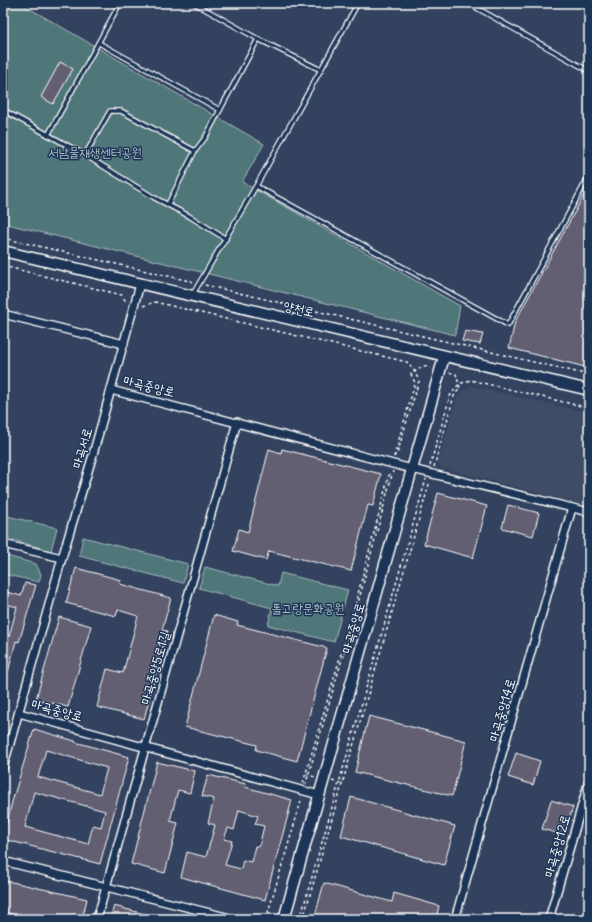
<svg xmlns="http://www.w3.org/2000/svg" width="592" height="922" font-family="Delius,'Poor Story',sans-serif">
	<rect width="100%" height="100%" fill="#32425f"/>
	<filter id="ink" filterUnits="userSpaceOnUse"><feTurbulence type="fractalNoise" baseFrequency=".025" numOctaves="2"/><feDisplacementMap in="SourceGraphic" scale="8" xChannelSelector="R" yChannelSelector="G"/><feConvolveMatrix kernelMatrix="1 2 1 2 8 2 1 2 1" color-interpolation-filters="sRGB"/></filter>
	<g filter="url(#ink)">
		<path fill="#414b65" d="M471,386L589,413V506L441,468L438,463L457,396Z"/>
		<g fill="#507679" stroke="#a8babc">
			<path d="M3,3H20L264,144L242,182L460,306L455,335L3,223Z"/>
			<path d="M3,515L57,528L51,551L3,537Z"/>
			<path d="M83,537L188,564L183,583L79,556Z"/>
			<path d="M3,555L36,564L41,574L39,582L3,574Z"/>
			<path d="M205,567L278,586L281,573L348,590L334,642L268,625L272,608L199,588Z"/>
		</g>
		<g fill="#645f72" stroke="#fff" fill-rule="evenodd">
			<path d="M60,62L73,69L53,104L41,97Z"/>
			<path d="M589,186V368L509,348L515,322Z"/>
			<path d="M465,331L483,334L480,344L462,341Z"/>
			<path d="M269,449L281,453L282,449L381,474L373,506L368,505L351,571L269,551L266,560L233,551L239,529L248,532Z"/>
			<path d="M438,493L487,506L473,558L424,544Z"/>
			<path d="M508,505L539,513L533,536L502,528Z"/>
			<path d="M76,568L121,580L120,584L171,598L162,630L167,631L144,719L97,707L107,669L123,673L138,616L118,610L116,616L66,603Z"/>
			<path d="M25,583L36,585L19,642L16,641L5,684L3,683V643L7,644L17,607L3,603V591L21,596Z"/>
			<path d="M214,615L238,622L237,625L327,648L297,761L256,750L257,745L185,727Z"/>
			<path d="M59,617L91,626L68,707L36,699Z"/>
			<path d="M369,716L466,741L452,796L355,772Z"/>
			<path d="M34,729L75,741V742L129,757L100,864L3,839L12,802ZM46,750L107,768L100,794L38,777ZM34,792L105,811L101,827L93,825L88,844L25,827Z"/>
			<path d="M516,753L540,761L533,785L508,777Z"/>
			<path d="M157,762L195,771L190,793L178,790L170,821L178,823L165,873L131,864Z"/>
			<path d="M208,775L246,784L245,787L292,800L265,900L181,877L187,852L206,857L215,825L208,823L214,799L202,796ZM239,810L258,816L255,824L264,826L259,847L255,846L251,862L243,860L241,869L225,865L232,841L224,839L228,828L234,830Z"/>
			<path d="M351,797L455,826L444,865L341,836Z"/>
			<path d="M551,800L573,807L564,835L542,829Z"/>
			<path d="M3,880L87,899L82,919H34L3,912Z"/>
			<path d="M324,883L392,902L394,893L439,906L436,919H314Z"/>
			<path d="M114,906L156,917L155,919H110Z"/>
		</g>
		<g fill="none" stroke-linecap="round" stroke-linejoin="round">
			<g stroke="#fff" stroke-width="6">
				<g id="service">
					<path d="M194,3L258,39L321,70"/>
					<path d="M468,3L589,71"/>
					<path d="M99,43L220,110"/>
					<path d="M3,110L85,155L153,197L189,216L226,239"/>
					<path d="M48,135L120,3"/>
					<path d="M195,151L205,138L258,39"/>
					<path d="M85,155L110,111H121L195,151L168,204"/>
					<path d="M256,186L508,325L589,176"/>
					<path d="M193,294L256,186L358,3"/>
				</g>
			</g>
			<g stroke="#fff" stroke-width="10">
				<g id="minor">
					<path d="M3,314L124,344"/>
					<path d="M111,390L412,469L589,512"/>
					<path d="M3,544L62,558"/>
					<path d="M19,713L319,795"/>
					<path d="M3,768L62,558L92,458L140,284"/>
					<path d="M3,861L234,919"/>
					<path d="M97,919L237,422"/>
					<path d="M455,919L572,508"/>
					<path d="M549,919L589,781"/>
				</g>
			</g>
			<g stroke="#fff" stroke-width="13">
				<g id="secondary">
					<path d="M3,251L589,390"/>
					<path d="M284,919L444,357"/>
				</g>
			</g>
			<g stroke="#fff" stroke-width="1.5" stroke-dasharray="3 3" stroke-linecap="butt">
				<path d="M3,238L194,282"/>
				<path d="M3,266L122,295L126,302"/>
				<path d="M205,285L589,375"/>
				<path d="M143,306L155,302L407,362L415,372L419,381L397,454L394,456"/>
				<path d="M394,457L415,383L411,374L424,366L431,368"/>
				<path d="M430,466L450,396L459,384L470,380L589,408"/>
				<path d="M434,467L454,396L460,388L456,374L448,372"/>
				<path d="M306,774L315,777"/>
				<path d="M332,781L342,784"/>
				<path d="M303,783L352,617L390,471"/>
				<path d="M304,784L306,783L354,618L393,471"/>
				<path d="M266,919L302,798"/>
				<path d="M300,919L426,479"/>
				<path d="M303,919L430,481"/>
			</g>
			<use href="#service" stroke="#1d3557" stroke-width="3.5"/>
			<use href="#minor" stroke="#1d3557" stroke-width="7"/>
			<use href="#secondary" stroke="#1d3557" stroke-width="10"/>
		</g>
	</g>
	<g text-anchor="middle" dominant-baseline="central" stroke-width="3" stroke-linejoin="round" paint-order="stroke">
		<g font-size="13" fill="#b0c1c3" stroke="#1d3557">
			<text x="95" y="152">서남물재생센터공원</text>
			<text x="308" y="608">똘고랑문화공원</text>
		</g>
		<g font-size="13" fill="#fff" stroke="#1d3557">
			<text transform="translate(299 309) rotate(13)">양천로</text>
			<text transform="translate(149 386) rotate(14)">마곡중앙로</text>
			<text transform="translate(82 448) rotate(-74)">마곡서로</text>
			<text transform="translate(353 628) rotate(-74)">마곡중앙로</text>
			<text transform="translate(155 668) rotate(-74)">마곡중앙5로1길</text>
			<text transform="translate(57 710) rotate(15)">마곡중앙로</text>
			<text transform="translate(502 710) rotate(-74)">마곡중앙14로</text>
			<text transform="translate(557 846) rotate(-74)">마곡중앙12로</text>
		</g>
	</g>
	<rect width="592" height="922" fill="none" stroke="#1d3557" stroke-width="16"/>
	<rect x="8" y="8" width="576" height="906" fill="none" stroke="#fff" stroke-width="1.5" filter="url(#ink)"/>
</svg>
